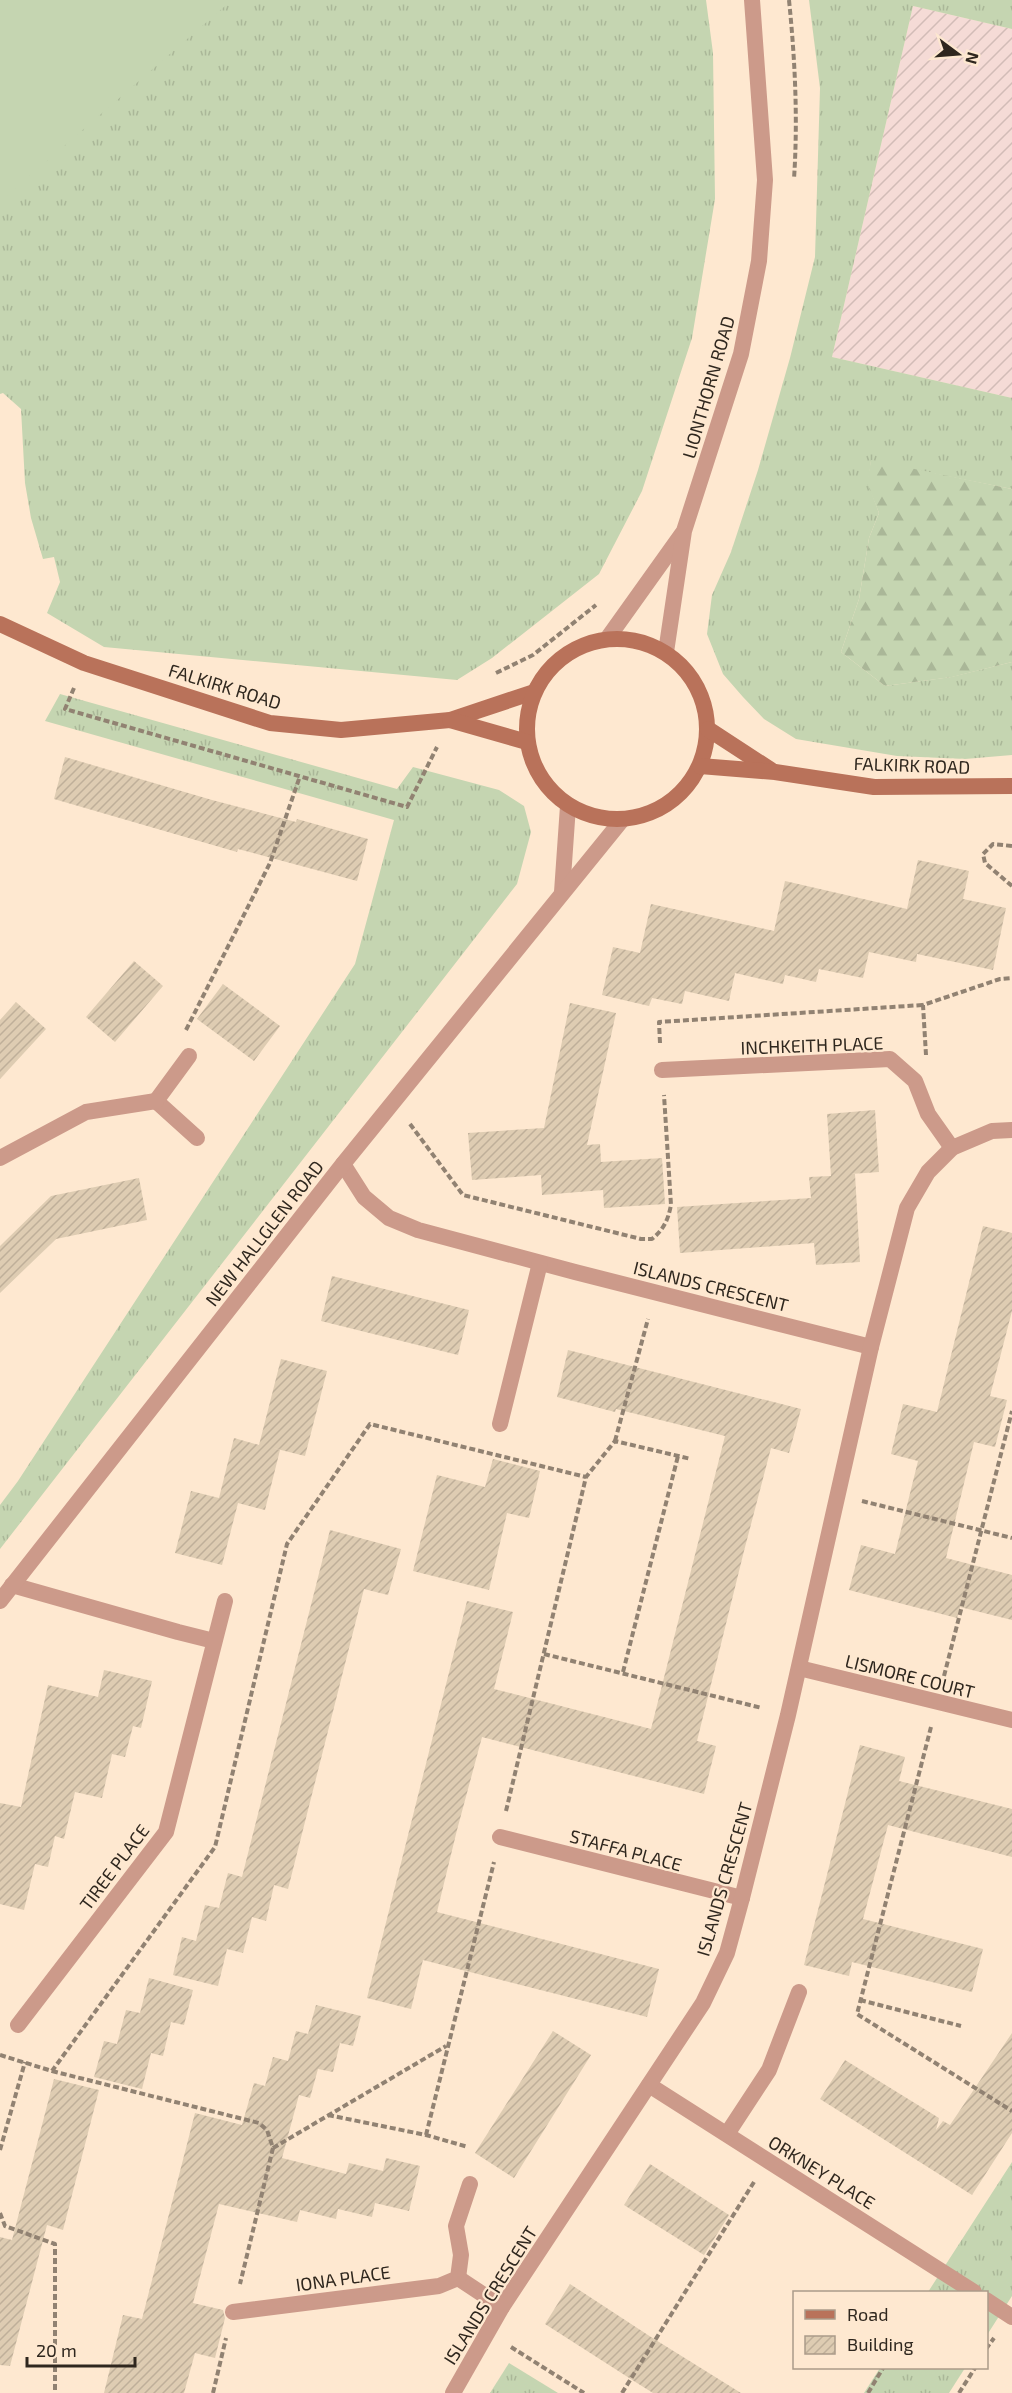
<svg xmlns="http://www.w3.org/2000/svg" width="1012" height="2393" font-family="'Exo 2',sans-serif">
	<defs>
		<pattern id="industrial-furrows" width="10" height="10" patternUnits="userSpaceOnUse" patternTransform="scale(1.5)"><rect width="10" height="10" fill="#f5dbd6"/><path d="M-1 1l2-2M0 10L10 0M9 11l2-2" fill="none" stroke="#d2bcb7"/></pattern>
		<pattern id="grass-tufts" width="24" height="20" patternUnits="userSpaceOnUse" patternTransform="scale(1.5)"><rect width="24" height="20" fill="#c5d5b1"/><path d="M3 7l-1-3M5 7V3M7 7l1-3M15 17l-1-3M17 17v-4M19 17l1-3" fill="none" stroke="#aab798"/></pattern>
		<pattern id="forest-firs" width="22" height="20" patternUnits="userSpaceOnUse" patternTransform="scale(1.5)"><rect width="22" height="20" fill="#c5d5b1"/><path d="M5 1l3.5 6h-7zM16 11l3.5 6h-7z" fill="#aab798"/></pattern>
		<pattern id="building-hatch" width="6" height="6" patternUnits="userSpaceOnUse" patternTransform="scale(1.5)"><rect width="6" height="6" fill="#deccb2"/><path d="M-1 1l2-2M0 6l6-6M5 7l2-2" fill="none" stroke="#bfaf99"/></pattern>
	</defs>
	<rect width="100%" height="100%" fill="#fee8d0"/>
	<path fill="url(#industrial-furrows)" d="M913,6L1012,29V398L832,357Z"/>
	<g fill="url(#grass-tufts)">
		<path d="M0,0H706L713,53L715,199L692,338L642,491L599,574L492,658L457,680L104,647L47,613L60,582L54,557L43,559L31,518L25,483L21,409L3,393L0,394Z"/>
		<path d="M809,0H1012V29L913,6L832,357L1012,398V489L871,461L868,483L879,513L869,538L859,599L841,652L885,686L951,677L1012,662V755L965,759L897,756L796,739L764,719L743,697L723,674L707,634L712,595L731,552L758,470L790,358L815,257L820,88Z"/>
		<path d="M60,694L397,789L413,767L499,790L524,806L531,832L517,884L0,1549V1505L18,1481L355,964L394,820L45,721Z"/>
		<path d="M1012,2162V2296L987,2335L986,2292H928Z"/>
		<path d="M509,2363L558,2393H490Z"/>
		<path d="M880,2368H965L949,2393H864Z"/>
	</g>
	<path fill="url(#forest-firs)" d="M871,460L1012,489V662L952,677L885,686L841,652L859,599L869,538L879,513L867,483Z"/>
	<path fill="#c5d5b1" d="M0,0H232L0,202Z"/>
	<g fill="url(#building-hatch)">
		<path d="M65,757L212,800L296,822L297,819L368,839L357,881L238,849L237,852L54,799Z"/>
		<path d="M918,860L969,871L963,899L1006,908L993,970L917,954L916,962L869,952L863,978L819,969L816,982L785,975L783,984L735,973L729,1001L685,991L682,1004L652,998L649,1006L602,995L613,947L640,953L651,904L774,931L785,881L907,909Z"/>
		<path d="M134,961L163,986L115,1042L86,1017Z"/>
		<path d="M223,984L280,1026L254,1061L197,1019Z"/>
		<path d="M16,1002L46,1029L0,1079V1020Z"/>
		<path d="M570,1003L616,1013L587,1145L600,1144L601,1162L662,1158L665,1204L604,1208L603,1190L542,1195L541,1175L472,1180L468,1133L544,1128Z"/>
		<path d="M875,1110L879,1172L851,1174H855L860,1262L816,1265L814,1243L680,1253L677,1207L811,1198L809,1177L831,1176L827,1114Z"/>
		<path d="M139,1178L147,1220L56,1239L0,1293V1246L51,1196Z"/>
		<path d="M983,1226L1012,1233V1311L990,1396L1007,1400L995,1447L974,1442L946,1558L1012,1575V1620L960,1607L957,1618L849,1590L861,1545L895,1554L918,1461L891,1454L903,1404L937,1412Z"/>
		<path d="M332,1276L469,1310L458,1355L321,1321Z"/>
		<path d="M568,1350L801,1409L789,1453L771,1448L744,1551L697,1741L716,1746L704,1794L482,1737L457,1830L437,1912L659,1969L647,2017L423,1960L411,2009L367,1998L467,1601L513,1612L494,1689L651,1729L725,1436L616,1409L615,1412L557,1397Z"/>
		<path d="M281,1359L327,1371L305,1456L273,1448L280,1450L265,1510L238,1503L222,1565L175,1553L191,1491L219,1498L234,1438L259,1445Z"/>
		<path d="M493,1459L540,1471L529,1518L507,1513L489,1590L413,1571L437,1475L485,1487Z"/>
		<path d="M330,1530L401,1549L388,1595L364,1589L288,1889L274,1885L266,1921L252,1917L243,1953L227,1949L218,1986L173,1975L182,1937L196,1941L205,1905L219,1908L228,1873L242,1877Z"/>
		<path d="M104,1670L152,1681L141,1728L133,1726L125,1757L112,1754L102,1798L75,1792L64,1839L55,1836L48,1867L35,1864L24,1910L0,1904V1803L21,1807L48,1685L98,1697Z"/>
		<path d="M860,1745L905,1757L899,1781L1012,1809V1857L888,1825L863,1919L983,1949L972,1992L852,1962L849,1976L804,1965Z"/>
		<path d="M149,1978L193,1990L184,2025L171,2022L163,2056L151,2053L142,2089L94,2077L104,2041L117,2044L126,2010L140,2013Z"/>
		<path d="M316,2005L361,2016L353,2046L340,2043L333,2072L318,2069L310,2098L299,2095L282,2158L346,2174L349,2163L383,2171L386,2158L420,2166L409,2211L375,2203L372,2217L338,2209L336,2219L300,2210L297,2222L219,2204L193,2303L223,2310L225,2318L215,2358L195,2353L184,2393H104L123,2315L142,2319L195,2113L242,2125L254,2083L265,2086L273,2057L288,2061L296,2031L308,2034Z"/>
		<path d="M553,2031L591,2055L514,2178L475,2153Z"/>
		<path d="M1012,2033V2133L972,2195L820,2099L845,2060L939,2118L936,2130L943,2121L950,2125Z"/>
		<path d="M54,2079L99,2090L63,2230L47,2225L10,2366L0,2365V2237L12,2240Z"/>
		<path d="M650,2164L729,2215L704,2255L624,2205Z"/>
		<path d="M570,2284L651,2337L741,2393H653L637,2383L545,2324Z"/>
	</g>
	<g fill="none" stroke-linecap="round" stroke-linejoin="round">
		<g stroke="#918272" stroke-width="4" stroke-dasharray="6 3" stroke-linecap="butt">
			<path d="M789,0C795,59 798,119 794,179"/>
			<path d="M496,673L533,655L596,605"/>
			<path d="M74,688L65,709L407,807L437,747"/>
			<path d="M1012,846L993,844L983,854L985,863L1012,886"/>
			<path d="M186,1030L270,863L300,776"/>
			<path d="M660,1043L659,1022L923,1005"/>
			<path d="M926,1055L923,1005L1000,979L1012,978"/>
			<path d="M410,1124L463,1195L641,1239H652C664,1229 668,1220 671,1205L664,1095"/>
			<path d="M615,1441L648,1319"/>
			<path d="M862,1501L1012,1538"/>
			<path d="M544,1654L762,1708"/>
			<path d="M623,1672L678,1456"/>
			<path d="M944,1676L1012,1411"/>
			<path d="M931,1727L857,2014L1012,2111"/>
			<path d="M506,1811L586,1477L615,1441L691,1459"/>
			<path d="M860,2000L961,2026"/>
			<path d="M0,2055L52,2071L215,1847L287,1544L370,1424L586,1477"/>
			<path d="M52,2071L259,2123L267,2130L273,2148L240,2284"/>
			<path d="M328,2115L426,2135L468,2147"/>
			<path d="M426,2135L494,1862"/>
			<path d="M273,2148L446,2046"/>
			<path d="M0,2150L25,2062"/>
			<path d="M0,2213L5,2226L55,2244V2393"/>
			<path d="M511,2347L584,2393"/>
			<path d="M986,2349L994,2338"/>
			<path d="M213,2393L226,2338"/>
			<path d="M622,2393L754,2182"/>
			<path d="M868,2393L883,2368"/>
			<path d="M959,2393L975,2368"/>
		</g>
		<g stroke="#cc9a8a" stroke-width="16">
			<path d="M189,1056L156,1101L197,1138"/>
			<path d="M662,1070L890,1059L915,1081L928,1114L952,1148"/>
			<path d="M0,1158L86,1112L156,1101"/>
			<path d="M343,1164L364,1197L389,1218L418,1230L575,1272L871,1347"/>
			<path d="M500,1424L540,1263"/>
			<path d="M12,1585L178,1632L214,1641"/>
			<path d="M799,1668L1012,1720"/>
			<path d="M500,1837L742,1898"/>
			<path d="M18,2025L166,1832L225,1601"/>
			<path d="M649,2085L974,2292"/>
			<path d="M727,2134L769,2070L799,1992"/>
			<path d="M458,2278L502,2307"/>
			<path d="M986,2300L1012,2317"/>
			<path d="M233,2312L439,2286L458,2278L461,2255L456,2226L470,2184"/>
			<path d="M453,2393L502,2307L703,2003L727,1953L742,1898L788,1715L871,1347L907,1208L928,1172L952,1148L992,1131L1012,1130"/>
		</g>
		<g stroke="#cc9a8a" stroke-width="16">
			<path d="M607,639L682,534"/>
			<path d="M666,652L684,531L741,354L759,261L765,180L752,0"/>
			<path d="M562,892L568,806"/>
			<path d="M0,1601L343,1164L622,820"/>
		</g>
		<g stroke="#b9725a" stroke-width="16">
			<path d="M0,624L84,663L270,723L341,730L450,720L534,692"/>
			<circle cx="617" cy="729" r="90"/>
			<path d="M450,720L527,742"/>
			<path d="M708,729L771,770"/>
			<path d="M700,766L775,772L874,787L1012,786"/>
		</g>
	</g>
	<g text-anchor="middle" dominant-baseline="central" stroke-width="4.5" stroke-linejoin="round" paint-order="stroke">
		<g font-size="18" fill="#2f271e" stroke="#fee8d0">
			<text transform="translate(708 387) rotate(-74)">LIONTHORN ROAD</text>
			<text transform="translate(225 686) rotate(17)">FALKIRK ROAD</text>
			<text transform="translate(912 765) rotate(2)">FALKIRK ROAD</text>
			<text transform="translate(812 1045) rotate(-2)">INCHKEITH PLACE</text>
			<text transform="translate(264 1233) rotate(-52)">NEW HALLGLEN ROAD</text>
			<text transform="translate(711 1286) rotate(14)">ISLANDS CRESCENT</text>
			<text transform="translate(910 1676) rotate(14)">LISMORE COURT</text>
			<text transform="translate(626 1850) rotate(15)">STAFFA PLACE</text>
			<text transform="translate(114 1867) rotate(-53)">TIREE PLACE</text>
			<text transform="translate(724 1879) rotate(-74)">ISLANDS CRESCENT</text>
			<text transform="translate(822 2172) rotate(32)">ORKNEY PLACE</text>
			<text transform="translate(343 2278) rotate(-8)">IONA PLACE</text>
			<text transform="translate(490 2295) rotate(-58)">ISLANDS CRESCENT</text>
		</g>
	</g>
	<rect x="793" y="2291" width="195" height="78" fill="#fee8d0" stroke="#ab9b89" stroke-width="1.5"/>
	<rect x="805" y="2310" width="30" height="9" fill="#b9725a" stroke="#ab9b89" stroke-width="1.5"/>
	<text x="847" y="2321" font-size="18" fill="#2f271e">Road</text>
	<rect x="805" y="2336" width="30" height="18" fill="url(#building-hatch)" stroke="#ab9b89" stroke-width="1.5"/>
	<text x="847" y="2351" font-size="18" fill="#2f271e">Building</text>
	<g transform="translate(958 54) rotate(106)" stroke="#fee8d0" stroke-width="4.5" paint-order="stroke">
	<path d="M0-4.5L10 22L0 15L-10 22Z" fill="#2f271e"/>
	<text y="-9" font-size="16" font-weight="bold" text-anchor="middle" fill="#2f271e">N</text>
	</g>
	<path d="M27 2357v9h108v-9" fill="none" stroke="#2f271e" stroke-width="3"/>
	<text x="36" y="2357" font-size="18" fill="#2f271e" stroke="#fee8d0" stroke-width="4.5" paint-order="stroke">20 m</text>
</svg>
